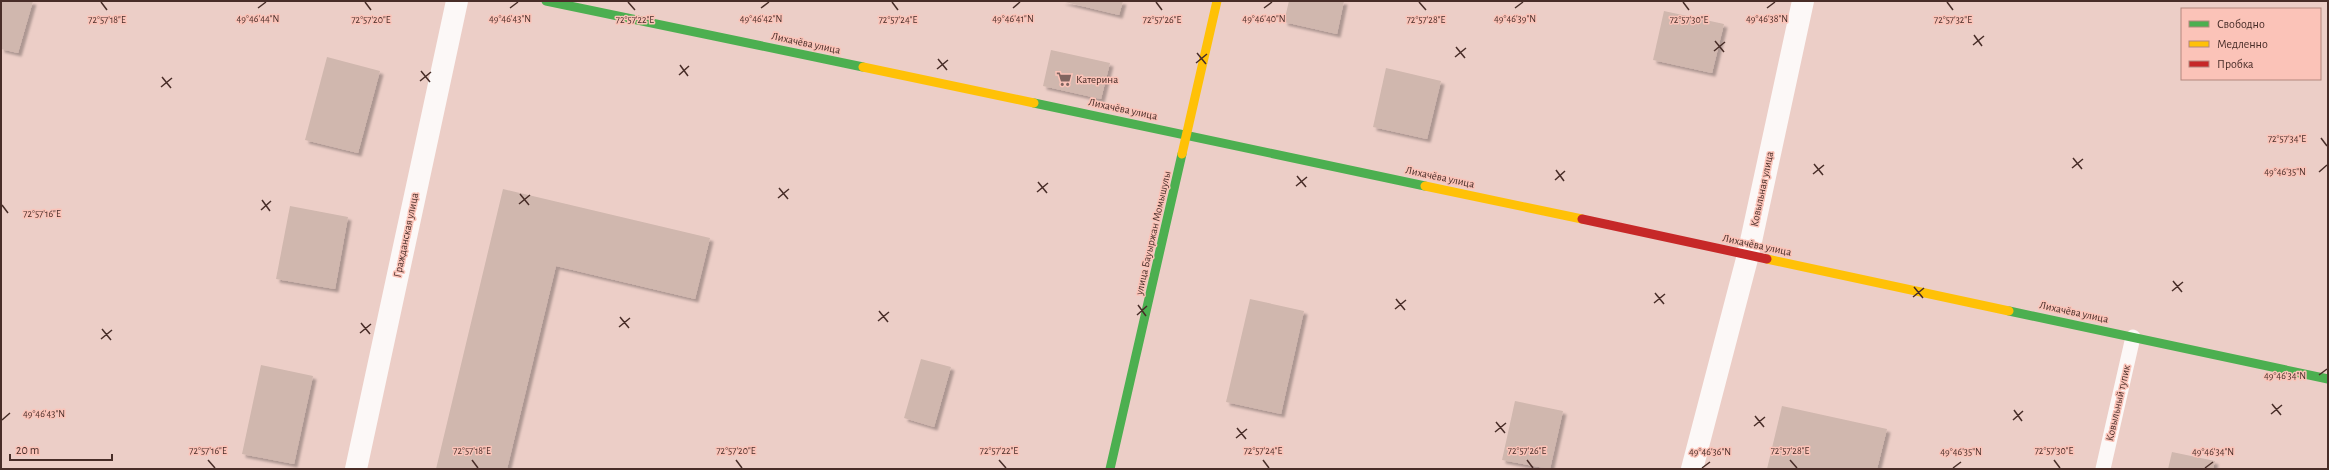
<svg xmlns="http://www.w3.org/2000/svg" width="2329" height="470" font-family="'Alegreya Sans',sans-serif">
	<defs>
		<filter id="shadow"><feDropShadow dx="3.5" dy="3.5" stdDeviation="1" flood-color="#0004"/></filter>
	</defs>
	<rect width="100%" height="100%" fill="#eccec7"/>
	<g fill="#d0b7ae" filter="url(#shadow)">
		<path d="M1,1H33L18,53L1,49Z"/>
		<path d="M1061,1H1123L1119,15Z"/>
		<path d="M1289,1H1344L1337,34L1284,22Z"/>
		<path d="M1664,11L1724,24L1712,73L1653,60Z"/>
		<path d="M1051,50L1110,63L1101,99L1043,86Z"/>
		<path d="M327,57L380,71L358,153L305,140Z"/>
		<path d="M1386,68L1441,81L1427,139L1373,127Z"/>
		<path d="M503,189L710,238L695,299L556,266L507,469H436Z"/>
		<path d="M290,206L348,217L335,289L276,279Z"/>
		<path d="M1250,299L1304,311L1281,414L1226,402Z"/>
		<path d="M921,359L951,367L934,427L904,418Z"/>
		<path d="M261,365L313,376L294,464L242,454Z"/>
		<path d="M1515,401L1563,411L1550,469L1502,460Z"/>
		<path d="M1782,406L1887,429L1877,469H1767Z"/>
		<path d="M2172,452L2215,461L2213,469H2168Z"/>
	</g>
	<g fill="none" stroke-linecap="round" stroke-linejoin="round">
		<path stroke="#fcf8f7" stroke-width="15" d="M2103,469L2133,337"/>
		<g stroke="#fcf8f7" stroke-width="22">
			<path d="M356,469L457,1"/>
			<path d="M1692,469L1748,255L1803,1"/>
		</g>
		<g stroke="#4caf50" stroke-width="9">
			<path d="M546,1L863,67"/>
			<path d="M1034,103L1425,186"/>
			<path d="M2009,311L2328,379"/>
			<path d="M1110,469L1182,154"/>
		</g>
		<g stroke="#ffc107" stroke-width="9">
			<path d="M863,67L1034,103"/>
			<path d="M1182,154L1217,1"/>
			<path d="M1425,186L1582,219"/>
			<path d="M1767,259L2009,311"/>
		</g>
		<path stroke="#c62828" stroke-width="9" d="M1582,219L1767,259"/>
	</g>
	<path fill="none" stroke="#482d28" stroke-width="1.5" d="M101,2L107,10M365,2L371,10M628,2L635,10M892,2L898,10M1156,2L1162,10M1419,2L1426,10M1683,2L1689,10M1947,2L1953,10M258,8L266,2M510,8L518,2M761,8L769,2M1013,8L1020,2M1264,8L1272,2M1515,8L1523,2M1767,8L1775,2M1974,35L1982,46M1715,41L1724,52M1973,45L1984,36M1456,47L1465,58M1714,51L1725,42M1197,53L1206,64M1455,57L1466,48M938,59L947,70M1196,63L1207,54M680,65L688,76M937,69L948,60M421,71L430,82M679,75L689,66M162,77L171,88M420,81L431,72M161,87L172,78M2321,138L2327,146M2073,158L2082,169M1814,164L1823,175M2072,168L2083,159M1556,170L1564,181M2319,172L2327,165M1813,174L1824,165M1297,176L1306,187M1555,180L1565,171M1038,182L1047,193M1296,186L1307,177M779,188L788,199M1037,192L1048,183M520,194L529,205M778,198L789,189M262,200L270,211M519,204L530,195M2,205L8,213M261,210L271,201M2173,281L2182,292M1914,287L1923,298M2172,291L2183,282M1655,293L1664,304M1913,297L1924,288M1396,299L1405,310M1654,303L1665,294M1138,305L1146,316M1395,309L1406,300M879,311L888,322M1137,315L1147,306M620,317L629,328M878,321L889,312M361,323L370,334M619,327L630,318M102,329L111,340M360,333L371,324M101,339L112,330M2319,375L2327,369M2272,404L2281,415M2014,410L2022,421M2271,414L2282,405M1755,416L1764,427M2,420L10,413M2013,420L2023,411M1496,422L1505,433M1754,426L1765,417M1237,428L1246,439M1495,432L1506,423M1236,438L1247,429M208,460L215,468M472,460L478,468M736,460L742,468M999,460L1006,468M1263,460L1269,468M1527,460L1533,468M1790,460L1797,468M2054,460L2060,468M1702,468L1710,462M1953,468L1961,462M2205,468L2213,462"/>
	<defs>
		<g id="supermarket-bare" transform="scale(1.2)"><path d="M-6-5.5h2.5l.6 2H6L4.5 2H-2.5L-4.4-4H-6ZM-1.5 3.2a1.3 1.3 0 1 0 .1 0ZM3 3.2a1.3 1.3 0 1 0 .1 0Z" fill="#816560" stroke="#fbc3b8" stroke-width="2.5" paint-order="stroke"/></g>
	</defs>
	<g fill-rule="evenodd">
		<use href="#supermarket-bare" x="1064" y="79"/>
	</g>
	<g text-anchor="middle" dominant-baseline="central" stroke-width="3" stroke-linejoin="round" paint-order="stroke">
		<g font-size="11" fill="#482d28" stroke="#fbc3b8">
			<text transform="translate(806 43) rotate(12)">Лихачёва улица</text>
			<text transform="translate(1123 109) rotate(12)">Лихачёва улица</text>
			<text transform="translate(1440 177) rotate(12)">Лихачёва улица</text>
			<text transform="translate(1762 189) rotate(-78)">Ковыльная улица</text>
			<text transform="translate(1153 233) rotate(-77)">улица Бауыржан Момышулы</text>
			<text transform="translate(406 235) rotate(-78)">Гражданская улица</text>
			<text transform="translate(1757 245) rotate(12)">Лихачёва улица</text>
			<text transform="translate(2074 312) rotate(12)">Лихачёва улица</text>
			<text transform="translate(2118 403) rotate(-77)">Ковыльный тупик</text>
		</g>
		<g font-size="11" fill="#482d28" stroke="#fbc3b8" text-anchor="start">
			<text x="1076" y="79">Катерина</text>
		</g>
	</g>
	<g font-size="10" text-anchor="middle" fill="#482d28" stroke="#fbc3b8" stroke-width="3" stroke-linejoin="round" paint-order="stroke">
		<text x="258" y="22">49°46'44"N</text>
		<text x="510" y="22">49°46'43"N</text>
		<text x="761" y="22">49°46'42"N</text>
		<text x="1013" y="22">49°46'41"N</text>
		<text x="1264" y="22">49°46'40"N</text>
		<text x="1515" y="22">49°46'39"N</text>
		<text x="1767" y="22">49°46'38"N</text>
		<text x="107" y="23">72°57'18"E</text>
		<text x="371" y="23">72°57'20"E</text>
		<text x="635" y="23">72°57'22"E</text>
		<text x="898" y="23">72°57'24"E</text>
		<text x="1162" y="23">72°57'26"E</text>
		<text x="1426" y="23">72°57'28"E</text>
		<text x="1689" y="23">72°57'30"E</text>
		<text x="1953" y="23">72°57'32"E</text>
		<text x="2287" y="142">72°57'34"E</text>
		<text x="2285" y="175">49°46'35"N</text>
		<text x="42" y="217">72°57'16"E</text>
		<text x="2285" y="379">49°46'34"N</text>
		<text x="44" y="417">49°46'43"N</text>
		<text x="208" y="454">72°57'16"E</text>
		<text x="472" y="454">72°57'18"E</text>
		<text x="736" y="454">72°57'20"E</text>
		<text x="999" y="454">72°57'22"E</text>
		<text x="1263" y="454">72°57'24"E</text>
		<text x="1527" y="454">72°57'26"E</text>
		<text x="1790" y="454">72°57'28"E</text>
		<text x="2054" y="454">72°57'30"E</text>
		<text x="1710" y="455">49°46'36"N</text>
		<text x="1961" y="455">49°46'35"N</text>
		<text x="2213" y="455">49°46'34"N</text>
	</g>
	<rect width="2329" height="470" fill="none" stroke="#482d28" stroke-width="4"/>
	<rect x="2181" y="8" width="140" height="72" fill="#fbc3b8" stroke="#b3877e"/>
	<rect x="2189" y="21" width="20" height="6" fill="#4caf50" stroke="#b3877e"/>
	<text x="2217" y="28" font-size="12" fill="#482d28">Свободно</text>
	<rect x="2189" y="41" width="20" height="6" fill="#ffc107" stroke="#b3877e"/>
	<text x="2217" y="48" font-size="12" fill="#482d28">Медленно</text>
	<rect x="2189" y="61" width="20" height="6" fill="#c62828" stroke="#b3877e"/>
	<text x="2217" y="68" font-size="12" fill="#482d28">Пробка</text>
	<path d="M10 454v6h102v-6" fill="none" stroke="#482d28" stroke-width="2"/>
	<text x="16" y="454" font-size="12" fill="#482d28" stroke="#fbc3b8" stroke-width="3" paint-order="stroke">20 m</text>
</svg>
